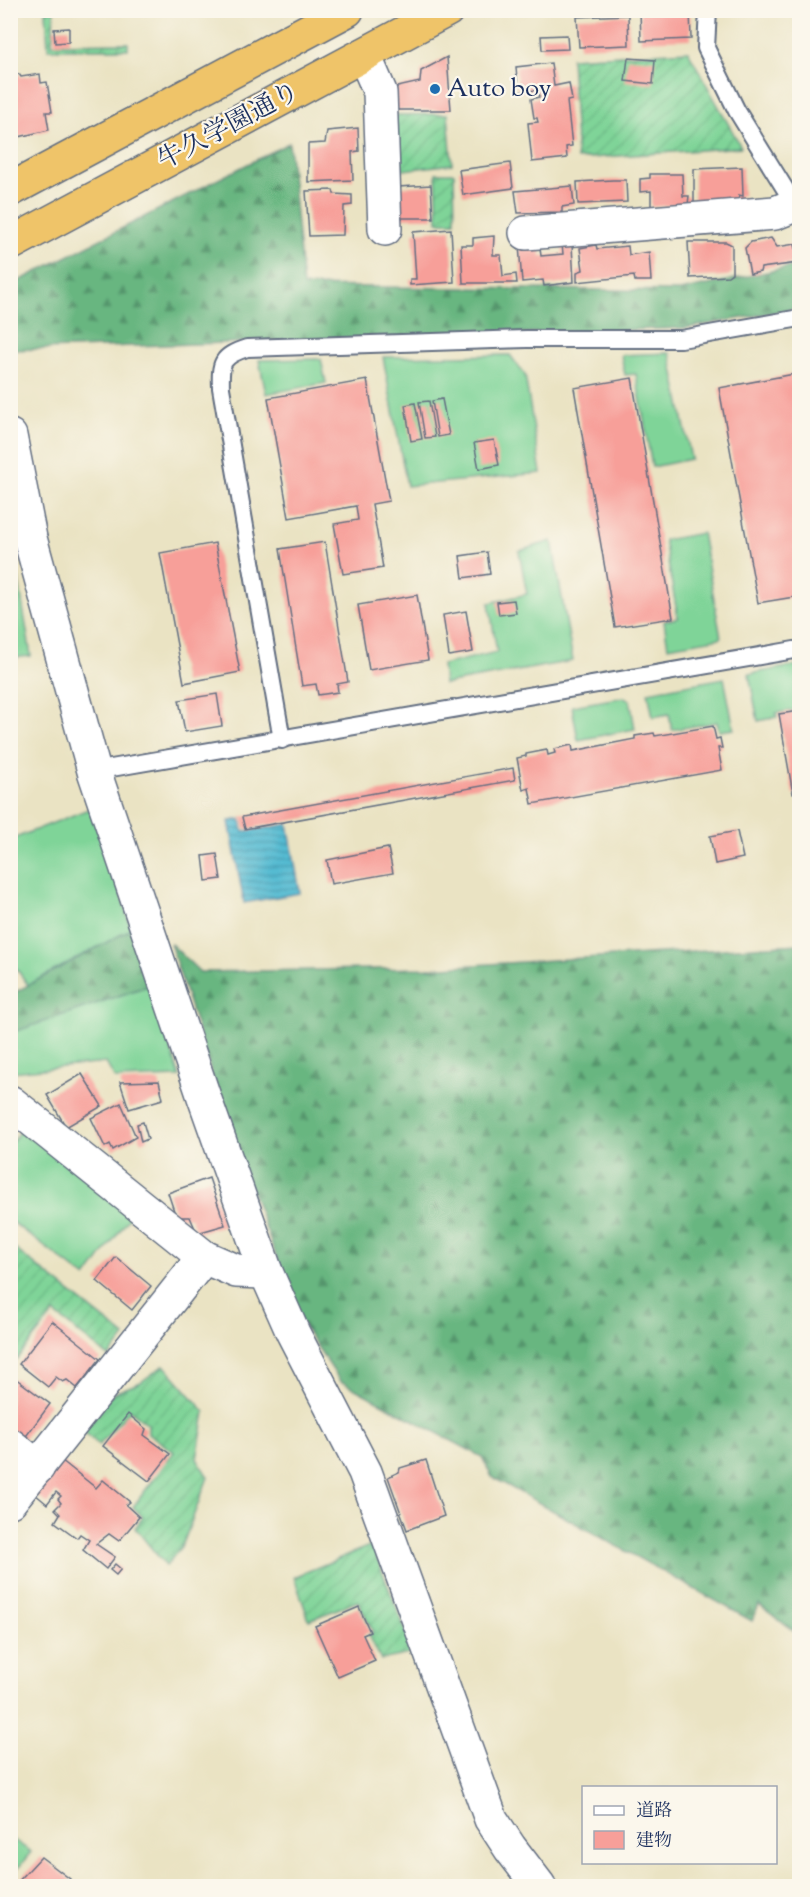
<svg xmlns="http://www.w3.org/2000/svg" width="810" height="1897" font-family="'Sorts Mill Goudy','Noto Serif JP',serif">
	<defs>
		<pattern id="forest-firs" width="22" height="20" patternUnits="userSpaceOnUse" patternTransform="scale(1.5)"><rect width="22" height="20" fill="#67b680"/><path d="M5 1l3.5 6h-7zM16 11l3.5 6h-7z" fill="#54946c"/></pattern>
		<pattern id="garden-furrows" width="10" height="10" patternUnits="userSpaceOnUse" patternTransform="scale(1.5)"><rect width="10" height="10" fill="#7fd498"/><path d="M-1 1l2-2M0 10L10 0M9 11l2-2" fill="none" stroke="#6db685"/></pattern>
		<pattern id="water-rules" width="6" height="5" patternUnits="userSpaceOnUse" patternTransform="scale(1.5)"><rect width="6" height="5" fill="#54bbd2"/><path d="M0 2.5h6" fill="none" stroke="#4598ae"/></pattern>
	</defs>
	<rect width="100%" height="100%" fill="#fbf7ec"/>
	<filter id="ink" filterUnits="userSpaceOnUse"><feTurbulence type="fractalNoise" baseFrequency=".0167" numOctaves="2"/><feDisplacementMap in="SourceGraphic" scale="12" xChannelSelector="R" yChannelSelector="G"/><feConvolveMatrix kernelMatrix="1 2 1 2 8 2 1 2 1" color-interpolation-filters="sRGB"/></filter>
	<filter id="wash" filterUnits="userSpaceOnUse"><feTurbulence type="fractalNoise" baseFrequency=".008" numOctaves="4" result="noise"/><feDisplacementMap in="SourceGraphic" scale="24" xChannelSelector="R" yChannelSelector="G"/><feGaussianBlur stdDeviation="1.35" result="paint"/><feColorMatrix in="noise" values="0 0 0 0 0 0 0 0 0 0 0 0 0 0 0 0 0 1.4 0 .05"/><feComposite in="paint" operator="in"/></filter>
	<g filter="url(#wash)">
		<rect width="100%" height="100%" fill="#eae3c3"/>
		<g fill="#7fd498" stroke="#4d827b" stroke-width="1.5">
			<path d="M670,353L691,459L652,467L636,374L625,375L621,355Z"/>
			<path d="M510,355L525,375L541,473L407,486L383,357Z"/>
			<path d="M321,359L326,383L266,394L259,360Z"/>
			<path d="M702,533L721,638L668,647L664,621L678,618L664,540Z"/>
			<path d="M12,540L31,656L11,658Z"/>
			<path d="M552,541L573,661L444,684L442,665L497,652L489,603L527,594L519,551Z"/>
			<path d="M799,665V709L776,713L777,717L758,721L749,674Z"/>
			<path d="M724,678L734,729L719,731L717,722L672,730L669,714L653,717L648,692Z"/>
			<path d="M624,697L630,700L635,729L578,740L572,706Z"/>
			<path d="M96,806L131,929L28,985L11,961L10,840Z"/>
			<path d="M150,985L180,1077L115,1079L106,1063L11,1072L10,1033Z"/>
			<path d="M22,1128L134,1211L86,1278L11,1221L10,1145Z"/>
			<path d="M11,1838L31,1852L11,1877Z"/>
		</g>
		<g fill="url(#forest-firs)" stroke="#41726f" stroke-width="1.5">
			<path d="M289,143L303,286L680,291L799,265V308L686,328L11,350V285Z"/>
			<path d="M131,929L150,985L11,1033L10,995Z"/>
			<path d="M170,943L200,972L428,968L799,944V1635L759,1605L752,1621L492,1477L482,1457L340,1381L301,1322L236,1150Z"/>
		</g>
		<g fill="url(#garden-furrows)" stroke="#4d827b" stroke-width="1.5">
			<path d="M46,11H54L52,44L128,43V49H48Z"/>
			<path d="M688,51L741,147L577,159L571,58Z"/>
			<path d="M448,114L452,164L396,171L395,115Z"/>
			<path d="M436,173H454L455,222H438Z"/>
			<path d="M15,1249L125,1336L109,1357L54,1313L17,1359L11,1354L10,1255Z"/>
			<path d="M164,1365L205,1412L197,1459L208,1477L183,1544L166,1566L135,1528L143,1517L133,1507L174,1452L148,1433V1424L130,1410L99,1445L82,1430L114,1393L141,1382Z"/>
			<path d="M372,1545L414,1653L381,1660L369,1635L373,1632L358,1601L309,1620L294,1577Z"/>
		</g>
		<path fill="url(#water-rules)" stroke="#387598" stroke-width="1.5" d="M241,819L243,832L288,824L300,893L244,903L229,821Z"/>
		<g id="blocks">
			<g fill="#f79f99">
				<path d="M640,10H690L691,39L641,41Z"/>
				<path d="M628,15L629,45L579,47L577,17Z"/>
				<path d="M69,28V42L55,43L54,29Z"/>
				<path d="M567,35L568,49L542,50L541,36Z"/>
				<path d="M447,57L451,110H395L393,88L420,82L421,71Z"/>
				<path d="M628,58L655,60L653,84L625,81Z"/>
				<path d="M551,63L554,86L569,83L572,100L567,101L572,146L566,147L567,158L532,162L528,123L538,122L537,118H534L531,99L539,97L537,90L518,92L516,67Z"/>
				<path d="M19,74L21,77L40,74L41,83L47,82L52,112H46L49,130L10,139V76Z"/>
				<path d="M358,128L359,151L352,152L353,180L308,182V144L325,143L327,131Z"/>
				<path d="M510,163L513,188L463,195L459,170Z"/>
				<path d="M742,167L743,196L739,195L740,203L694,204V169Z"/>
				<path d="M650,174H682L683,196H689L688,204L651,207V191L640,192V179L650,178Z"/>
				<path d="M613,180H626L627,202L578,204L577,182Z"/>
				<path d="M431,185L433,218H400L398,187Z"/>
				<path d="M572,186L574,205L562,207V212L518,213L515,191Z"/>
				<path d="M333,190L334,194L352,195V205L344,206L343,235L309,236L306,191Z"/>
				<path d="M451,229L454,282L410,285V279H416L413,232Z"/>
				<path d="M494,236L493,255H501L503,276L516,274L517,283H463L461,245H473V238Z"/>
				<path d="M771,238L777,247L795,244L798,263L761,268L760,272L750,274L745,248L751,242Z"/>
				<path d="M688,242H726L732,245V273L728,276L690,278Z"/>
				<path d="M562,244L572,245L574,282L544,286L543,280L522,282L519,246L540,248L541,256L563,254Z"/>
				<path d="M596,245L597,249L628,246L629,255L649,252L651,281H635L634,276L577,282V272L583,270L580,248Z"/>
				<path d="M800,373V596L758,603L719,388Z"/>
				<path d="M632,378L673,618L615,627L574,388Z"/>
				<path d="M367,380L389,501L372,504L383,568L343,574L334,524L358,520L356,506L289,518L268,398Z"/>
				<path d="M442,399L449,435L438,437L432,401Z"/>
				<path d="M429,401L435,437L425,438L419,402Z"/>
				<path d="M415,403L422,439L411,441L405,405Z"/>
				<path d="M494,440L499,465L479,469L474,443Z"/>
				<path d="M325,542L348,682L337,684L338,692L318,695L316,684L302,686L280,549Z"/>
				<path d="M215,543L240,672L184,683L160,553Z"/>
				<path d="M487,552L490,574L463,578L460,556Z"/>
				<path d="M417,595L428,660L369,670L358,605Z"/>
				<path d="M514,600L516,613L499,615L497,602Z"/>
				<path d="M466,611L473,652L449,656L443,615Z"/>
				<path d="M217,694L222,726L185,732L179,700Z"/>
				<path d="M800,711V793L793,794L779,714Z"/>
				<path d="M713,726L716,739L720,738L722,748H718L722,770L532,804L529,788L523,790L517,758L526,756V754L547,750L548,755L555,753L554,749L572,745L573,751L635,739V736L654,733L655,736Z"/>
				<path d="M513,768L515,780L245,829L242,817Z"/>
				<path d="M737,831L743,858L715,864L710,836Z"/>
				<path d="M388,848L393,873L331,884L327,860Z"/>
				<path d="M217,854L221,879L206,881L203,856Z"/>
				<path d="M82,1074L102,1106L66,1127L47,1095Z"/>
				<path d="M159,1081L163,1099L129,1109L120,1082Z"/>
				<path d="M121,1103L136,1137L113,1150L110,1144L105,1147L91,1118Z"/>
				<path d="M143,1122L148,1139L141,1142L137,1124Z"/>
				<path d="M209,1178L225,1225L197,1233L190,1217H176L168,1193Z"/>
				<path d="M116,1257L151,1286L132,1310L97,1281Z"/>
				<path d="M52,1321L100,1359L77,1388L67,1380L63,1382L56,1377L48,1387L19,1364Z"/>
				<path d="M15,1378L50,1404L24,1439L10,1429V1384Z"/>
				<path d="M128,1414L146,1429L144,1435L170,1454L149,1481L103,1446Z"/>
				<path d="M61,1460L96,1488L103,1480L130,1502L126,1505L139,1517L119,1541L109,1534L96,1544L115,1557L106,1569L83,1550L89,1540L80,1534L77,1538L55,1522L60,1514L55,1509L61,1503L58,1499L61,1496L56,1492L47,1504L35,1494Z"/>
				<path d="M426,1460L444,1516L407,1530L388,1477L399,1472L400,1468Z"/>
				<path d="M115,1564L121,1569L116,1575L110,1570Z"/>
				<path d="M359,1607L370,1632L363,1635L375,1661L338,1677L315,1626Z"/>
				<path d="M41,1857L70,1879L68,1884L71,1886H14Z"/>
			</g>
		</g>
	</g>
	<g filter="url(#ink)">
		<use href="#blocks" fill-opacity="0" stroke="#636e81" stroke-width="1.5"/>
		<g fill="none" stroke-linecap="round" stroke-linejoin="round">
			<g stroke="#636e81" stroke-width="20">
				<g id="lane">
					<path d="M708,10L706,48L737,111L795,205"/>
					<path d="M282,740L221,388C220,363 221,356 247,348L527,339H681L800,318"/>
					<path d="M94,771L800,649"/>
				</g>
			</g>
			<g stroke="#636e81" stroke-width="36">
				<g id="street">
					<path d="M364,55L380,92L385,229"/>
					<path d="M526,233L775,213L795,205"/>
					<path d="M10,436L30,538L94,771L204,1097L266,1272L293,1333L365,1472L491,1819L510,1848L539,1886"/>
					<path d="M10,1102L204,1257L236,1271L266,1272"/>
					<path d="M10,1445L38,1467"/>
					<path d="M10,1501L204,1257"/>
				</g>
			</g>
			<g stroke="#636e81" stroke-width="36">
				<g id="highway">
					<path d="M10,190L347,10"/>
					<path d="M10,244L447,10"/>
				</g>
			</g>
			<use href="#lane" stroke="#fff" stroke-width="16"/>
			<use href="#street" stroke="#fff" stroke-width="33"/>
			<use href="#highway" stroke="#efc469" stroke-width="33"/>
		</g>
	</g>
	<circle fill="#1f6fb2" stroke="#fbf7ec" stroke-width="2" cx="435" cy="89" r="6"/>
	<g text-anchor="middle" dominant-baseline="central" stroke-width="4.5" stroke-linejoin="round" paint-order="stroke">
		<g font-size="26" fill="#1b2f5e" stroke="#fbf7ec" text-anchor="start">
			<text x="447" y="89">Auto boy</text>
		</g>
		<g font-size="26" fill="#1b2f5e" stroke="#fbf7ec">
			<text transform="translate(229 127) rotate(-28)">牛久学園通り</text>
		</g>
	</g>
	<rect width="810" height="1897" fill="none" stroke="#fbf7ec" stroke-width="36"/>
	<rect x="582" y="1786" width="195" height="78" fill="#fbf7ec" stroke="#a1a7b3" stroke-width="1.5"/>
	<rect x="594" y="1806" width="30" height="9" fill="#ffffff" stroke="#a1a7b3" stroke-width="1.5"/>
	<text x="636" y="1816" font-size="18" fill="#1b2f5e">道路</text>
	<rect x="594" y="1831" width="30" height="18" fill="#f79f99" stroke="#a1a7b3" stroke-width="1.5"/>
	<text x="636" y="1846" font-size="18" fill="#1b2f5e">建物</text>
</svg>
